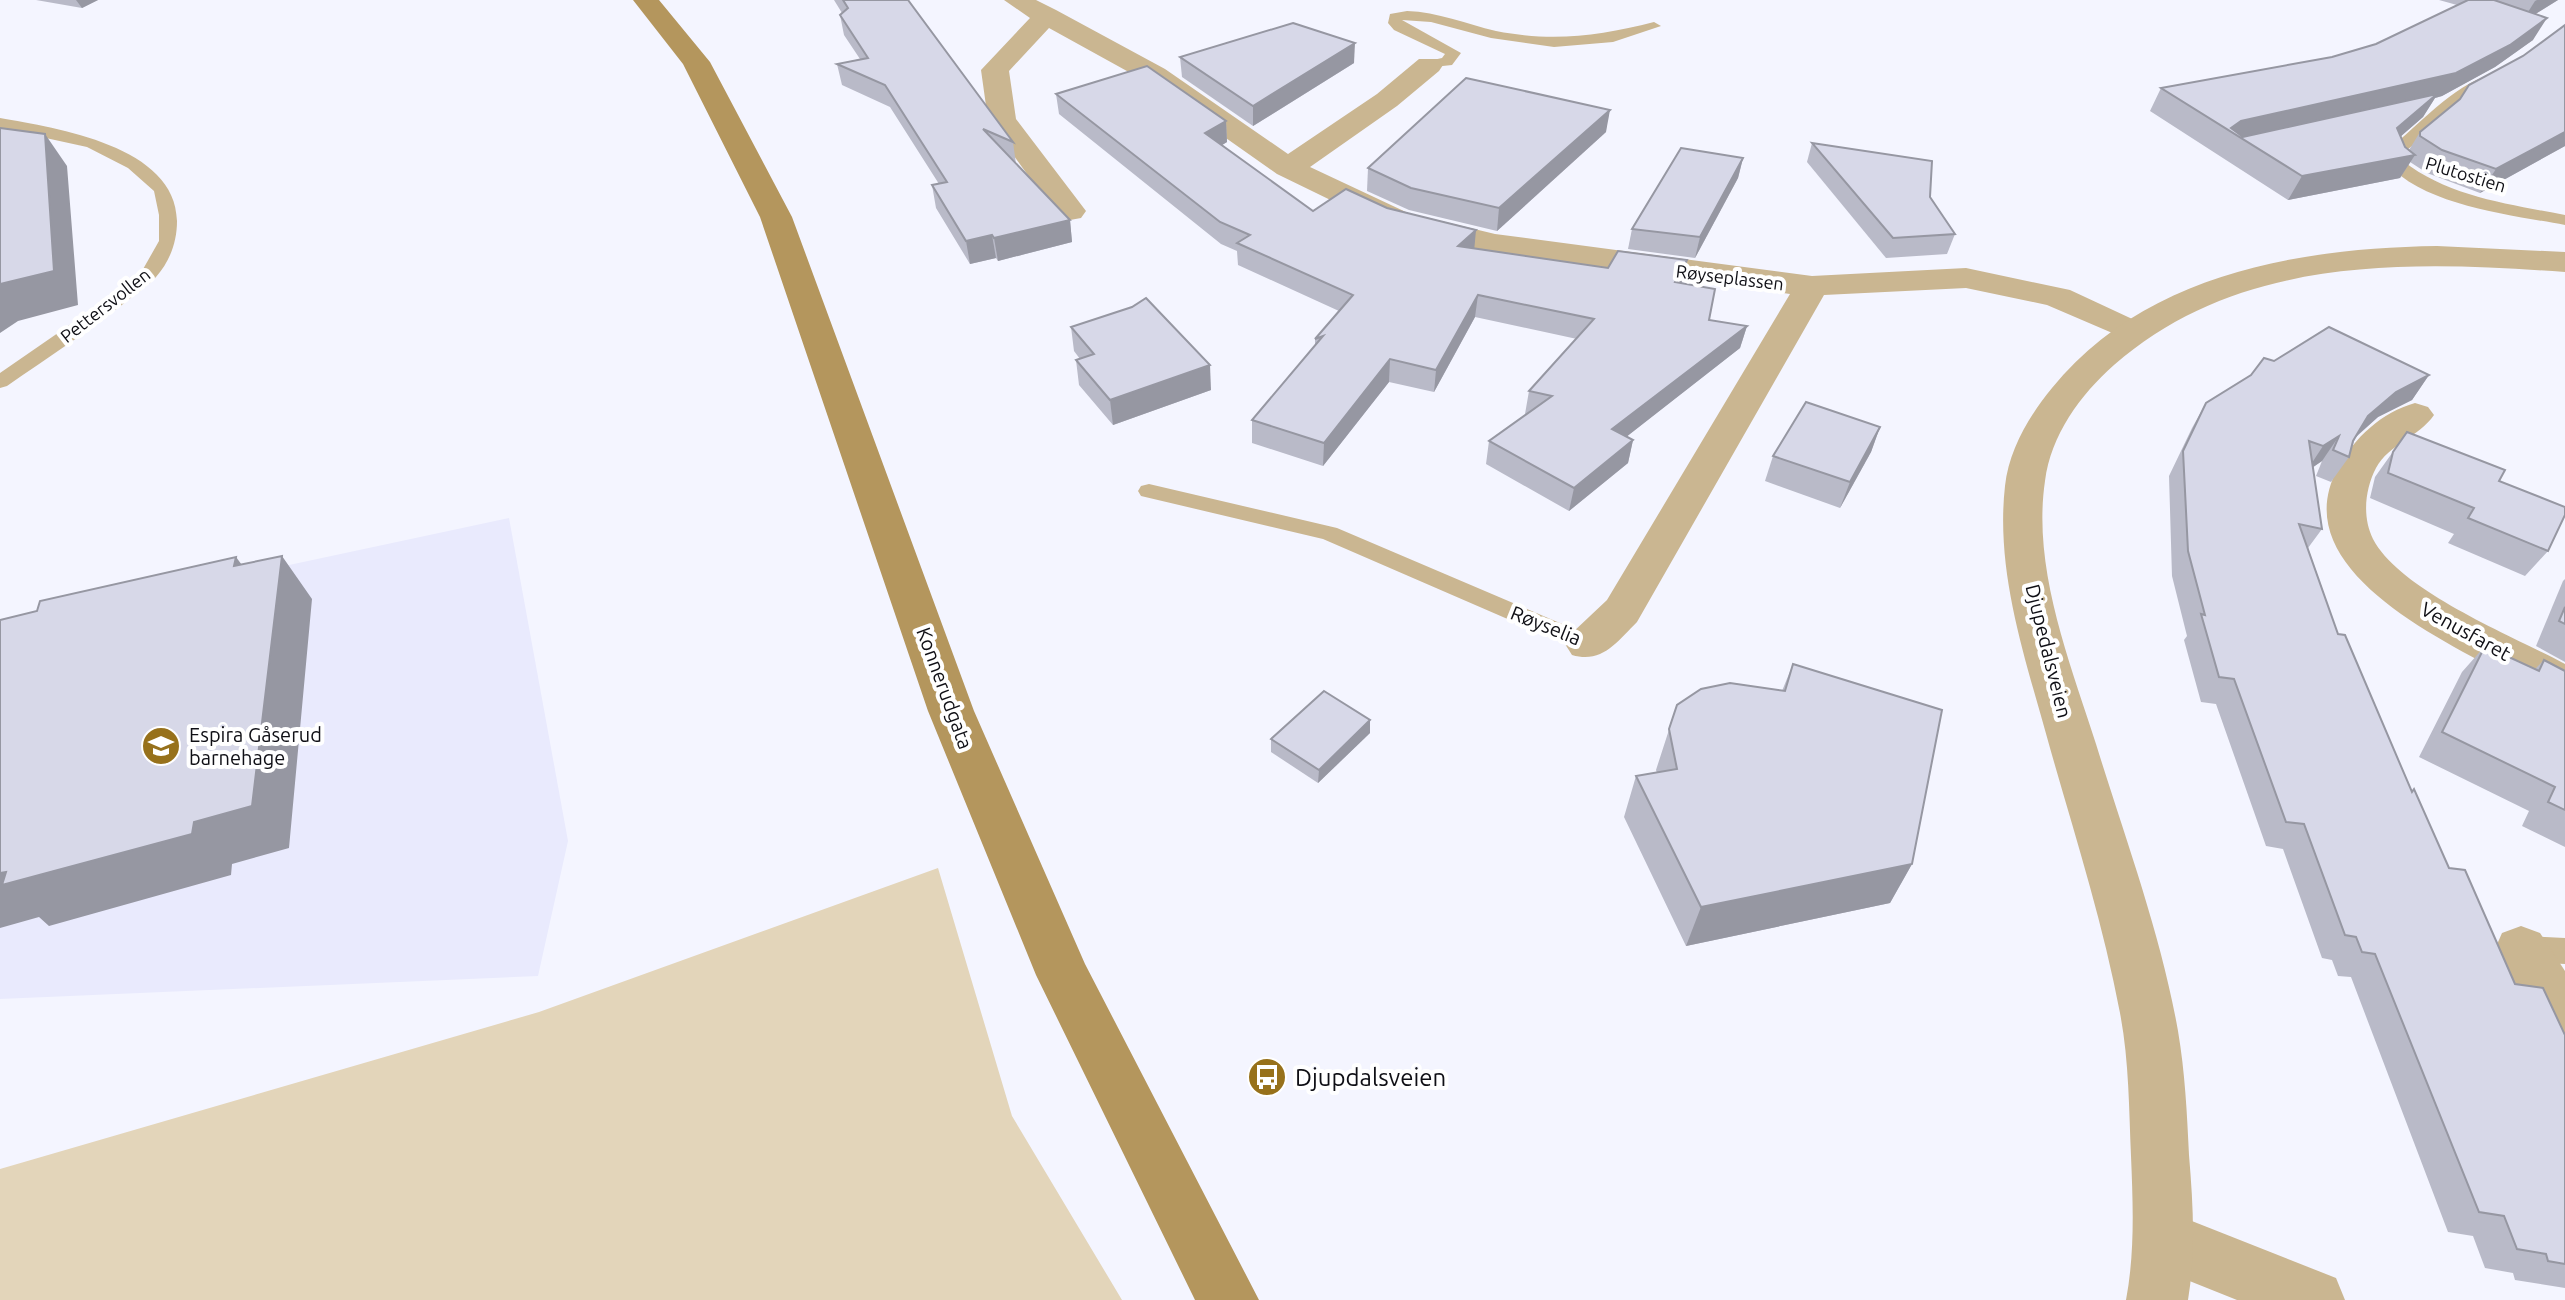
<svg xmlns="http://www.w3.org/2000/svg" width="2565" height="1300" font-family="Ubuntu,sans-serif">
	<rect width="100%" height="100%" fill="#f4f5ff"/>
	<path fill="#e9eafd" d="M509,518L568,841L538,976L0,999V650L78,610Z"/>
	<path fill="#e3d5ba" d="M938,868L1012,1116L1122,1300H0V1169L539,1012Z"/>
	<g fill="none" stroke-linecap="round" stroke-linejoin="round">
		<g fill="#cab691" fill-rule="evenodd">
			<path d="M1407,11C1438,12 1466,24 1496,31C1552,42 1600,36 1654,22L1661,26L1613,42L1554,47L1491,38L1431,22L1402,20L1461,53L1452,65L1424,68V62L1442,58L1445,54L1394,30L1388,23L1390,14Z"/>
			<path d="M2490,75L2498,80L2495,83L2453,106L2444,120L2402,154L2403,161C2449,197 2509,204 2565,215V225C2512,215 2424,206 2387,163L2388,150C2419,125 2452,86 2490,75Z"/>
			<path d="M0,118C57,128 176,146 177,221C177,242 170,261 156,277C148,286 136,293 127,301C89,331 47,358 7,386L0,388V373L97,306L142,271L159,241V215L154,191L128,168L87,147L0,128Z"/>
			<path d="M1149,484L1337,528L1595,638L1599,644L1595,650L1587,653L1579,650L1323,539L1141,496L1138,491L1141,486Z"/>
			<path d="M2521,936L2565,938V964L2521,962L2511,958L2507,949L2511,940Z"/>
		</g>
		<g fill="#cab691" fill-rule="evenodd">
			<path d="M1004,0H1036L1056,10L1165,69L1288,154L1377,94L1419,59H1439L1443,65L1439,71L1397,106L1310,167L1408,213L1495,234L1812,276L1966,268L2070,290L2143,324L2148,331L2143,338L2131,341L2047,305L1966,288L1824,295L1637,622C1617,642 1602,664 1572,655L1565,644L1572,633L1607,600L1790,294L1495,254L1386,227L1277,174L1145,81L1049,28L1009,71L1016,119L1086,211L1081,218L1070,220L1059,218L988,120L981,70L1030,18Z"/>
			<path d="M2415,403L2428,407L2434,415C2419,437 2389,444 2376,468C2365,489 2362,517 2373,539C2400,591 2513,636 2565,664V702L2549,697C2478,656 2277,579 2338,468C2354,438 2382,412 2415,403Z"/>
			<path d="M2521,926L2540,933L2565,971V1043L2546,1035L2495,949L2502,933Z"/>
			<path d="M2164,1210L2336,1278L2345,1300H2237L2142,1262L2134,1240L2142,1218Z"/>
		</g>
		<path fill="#cab691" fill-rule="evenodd" d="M2437,246L2565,252V272C2408,261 2240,255 2114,365C2080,395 2051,435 2045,481C2032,569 2070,662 2096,744C2125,838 2161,934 2178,1031C2185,1072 2187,1113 2189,1155C2193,1203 2196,1252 2188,1300H2126C2135,1252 2133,1205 2131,1156C2129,1109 2129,1060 2120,1013C2103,923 2075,836 2050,748C2027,663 1995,575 2005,486C2009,450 2029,416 2052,388C2144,274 2299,248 2437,246Z"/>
		<path fill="#b4965d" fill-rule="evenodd" d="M633,0H659L710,62L792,217L974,711L1085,964L1259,1300H1195L1036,975L928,711L760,217L683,64Z"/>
	</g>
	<g fill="#b9bac8">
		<path d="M36,0H98L82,8Z"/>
		<path d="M834,0H908L1013,142L1016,164L1070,220L1072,242L998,261L996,258L970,264L936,208L932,185L939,184L890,107L842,85L837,64L860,59L844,35L840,15L842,13Z"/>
		<path d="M2439,0H2558L2535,14L2533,40L2495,67L2442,96L2435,98L2423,117L2401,136L2405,147L2409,150L2420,132L2565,146L2480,193L2427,173L2410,162L2400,178L2288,200L2150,111L2161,88L2332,57L2376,44L2457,5Z"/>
		<path d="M1180,57L1354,63L1253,126L1182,77Z"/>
		<path d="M1056,94L1226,121L1227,142L1222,145L1313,211L1474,249L1682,283L1709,320L1747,326L1740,348L1627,436L1633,440L1628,463L1569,511L1486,464L1489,441L1527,414H1525L1529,391L1577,339L1475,317L1434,392L1389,382L1323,466L1252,443V420L1315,346V339L1339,311L1238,265L1237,251L1221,244L1059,114Z"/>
		<path d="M1606,132L1497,231L1409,210L1367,191L1368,168Z"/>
		<path d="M1812,143L1930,197L1955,234L1947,254L1886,258L1807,162Z"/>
		<path d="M1743,158L1738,178L1695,258L1628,249L1632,229Z"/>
		<path d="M1071,327L1211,390L1113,425L1079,385L1076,360L1080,359L1074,351Z"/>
		<path d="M2274,361L2429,375L2412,400L2378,417L2355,438L2349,457L2331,482L2316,476L2322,461L2313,467L2322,529L2308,548L2338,634L2411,791L2414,789L2449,868L2515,984L2565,1035V1288L2515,1280L2513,1273L2485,1268L2473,1236L2448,1232L2351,977L2338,976L2332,960L2322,958L2283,849L2266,846L2216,704L2201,702L2184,640L2187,636L2172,576L2169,476L2192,428L2206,403Z"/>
		<path d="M1880,427L1871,452L1840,508L1765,481L1773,456Z"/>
		<path d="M2407,432L2499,481L2548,551L2525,576L2448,543L2454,534L2370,498L2375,477Z"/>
		<path d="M2565,579V662L2536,646L2563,581Z"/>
		<path d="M2485,646L2535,669L2544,660L2565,671V847L2522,826L2529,811L2419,757L2462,672Z"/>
		<path d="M1793,664L1912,864L1890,903L1686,946L1624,817L1636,776L1657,773L1656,770L1677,705L1782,691Z"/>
		<path d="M1370,733L1318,783L1271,752V739Z"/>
	</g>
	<g fill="#9697a2">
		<path d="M76,0H98L82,8Z"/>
		<path d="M2537,0H2558L2521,23L2535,1Z"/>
		<path d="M2547,18L2533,40L2495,67L2442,96L2435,98L2423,117L2384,151L2245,141L2231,128L2241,121Z"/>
		<path d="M1355,43L1354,63L1253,126V106Z"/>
		<path d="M1610,110L1606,132L1497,231L1499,208Z"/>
		<path d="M1226,121L1227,142L1206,155L1205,133Z"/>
		<path d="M2565,132V146L2480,193L2496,169Z"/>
		<path d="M45,134L67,166L78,305L18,321L0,333V284Z"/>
		<path d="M2415,155L2400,178L2288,200L2302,176Z"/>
		<path d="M1743,158L1738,178L1695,258L1700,237Z"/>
		<path d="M1070,220L1072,242L998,261L994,238Z"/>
		<path d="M1476,230L1474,252L1458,246Z"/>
		<path d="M992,235L996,258L970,264L966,241Z"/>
		<path d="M1687,260L1682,282L1670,304L1675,282Z"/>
		<path d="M1478,295L1475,317L1434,392L1436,370Z"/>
		<path d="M1747,326L1740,348L1607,452L1612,429Z"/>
		<path d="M1390,359L1389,382L1323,466L1324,443Z"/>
		<path d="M1210,365L1211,390L1113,425L1110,400Z"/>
		<path d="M2429,375L2412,400L2378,417L2351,441L2368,416L2396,392Z"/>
		<path d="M1880,427L1871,452L1840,508L1850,482Z"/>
		<path d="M2339,436L2322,461L2306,472L2323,446Z"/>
		<path d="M1633,440L1628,463L1569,511L1574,488Z"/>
		<path d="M282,556L312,599L289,848L232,864L231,875L49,926L39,917L0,928V873Z"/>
		<path d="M236,557L268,600L234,566Z"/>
		<path d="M1370,720V733L1318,783L1319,770Z"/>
		<path d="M1912,864L1890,903L1686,946L1701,907Z"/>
	</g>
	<g fill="#d7d8e8" stroke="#9697a2" stroke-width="2">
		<path d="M843,0H908L1013,142L983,129L1070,220L994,238L992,235L966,241L932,185L947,182L885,85L837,64L868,58L840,15L848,8Z"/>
		<path d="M2468,0H2494L2547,18L2510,45L2456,73L2241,121L2231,128L2243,137L2437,94L2397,128L2405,147L2415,155L2302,176L2161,88L2332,57L2376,44Z"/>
		<path d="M1293,23L1355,43L1253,106L1180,57Z"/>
		<path d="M2565,25V132L2496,169L2442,150L2420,136V132L2460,99L2469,85L2523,56Z"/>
		<path d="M1147,66L1226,121L1205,133L1313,211L1346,189L1387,208L1476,230L1458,246L1608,268L1618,251L1687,260L1675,282L1715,289L1709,320L1747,326L1612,429L1633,440L1574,488L1489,441L1552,396L1529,391L1594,319L1478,295L1436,370L1390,359L1324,443L1252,420L1323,336L1315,339L1353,295L1237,243L1250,235L1220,222L1056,94Z"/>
		<path d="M1466,78L1610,110L1499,208L1411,188L1368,168Z"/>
		<path d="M0,128L45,134L54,271L0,284Z"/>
		<path d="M1812,143L1932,161L1930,197L1955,234L1893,238Z"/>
		<path d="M1681,148L1743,158L1700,237L1632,229Z"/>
		<path d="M1146,298L1210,365L1110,400L1076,360L1094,354L1071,327L1132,307Z"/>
		<path d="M2329,327L2429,375L2396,392L2368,416L2353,441L2349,457L2333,450L2339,436L2323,446L2309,441L2322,529L2299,524L2338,634L2345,635L2412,792L2414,789L2449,868L2465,870L2515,984L2543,988L2565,1035V1264L2548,1261L2546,1254L2517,1249L2504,1216L2479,1212L2375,954L2362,952L2356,937L2345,935L2304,824L2286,822L2234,679L2219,677L2201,614L2205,615L2188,551L2183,451L2206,403L2251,375L2264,358L2274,361Z"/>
		<path d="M1806,402L1880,427L1850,482L1773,456Z"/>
		<path d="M2407,432L2505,470L2499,481L2565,507V515L2548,551L2468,518L2474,508L2388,473L2393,452Z"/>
		<path d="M282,556L252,806L194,822L192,834L2,885L6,872L0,873V620L37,611L40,601L236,557L234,566Z"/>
		<path d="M2565,607V624L2559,621Z"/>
		<path d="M2485,646L2539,671L2544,660L2565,671V810L2548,802L2555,787L2442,732Z"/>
		<path d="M1793,664L1942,710L1912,864L1701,907L1636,776L1677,769L1669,729L1677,705L1701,689L1730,683L1785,691Z"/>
		<path d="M1324,691L1370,720L1319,770L1271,739Z"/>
	</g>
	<defs>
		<g id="school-disc" transform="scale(2)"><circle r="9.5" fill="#97711b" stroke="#fff"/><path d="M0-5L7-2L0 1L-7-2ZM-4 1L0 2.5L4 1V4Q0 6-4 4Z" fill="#fff"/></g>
		<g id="bus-disc" transform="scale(2)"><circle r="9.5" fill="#97711b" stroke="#fff"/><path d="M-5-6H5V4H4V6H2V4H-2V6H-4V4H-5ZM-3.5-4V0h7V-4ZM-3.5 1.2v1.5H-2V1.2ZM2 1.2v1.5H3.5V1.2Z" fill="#fff"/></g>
	</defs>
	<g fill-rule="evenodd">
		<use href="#school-disc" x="161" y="746"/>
		<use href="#bus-disc" x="1267" y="1077"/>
	</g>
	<g text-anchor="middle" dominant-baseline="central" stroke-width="8" stroke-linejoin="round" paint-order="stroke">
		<g font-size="18" fill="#0f0f15" stroke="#fff">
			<text transform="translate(2466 174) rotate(17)">Plutostien</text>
			<text transform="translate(1730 277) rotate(7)">Røyseplassen</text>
			<text transform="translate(105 305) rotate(-38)">Pettersvollen</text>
		</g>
		<g font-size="20" fill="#0f0f15" stroke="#fff">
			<text transform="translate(1546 625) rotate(22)">Røyselia</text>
			<text transform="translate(2466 631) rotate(29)">Venusfaret</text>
			<text transform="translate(2049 651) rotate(76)">Djupedalsveien</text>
			<text transform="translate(945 688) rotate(70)">Konnerudgata</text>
		</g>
		<g font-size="20" fill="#0f0f15" stroke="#fff" text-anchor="start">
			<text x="189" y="734">Espira Gåserud<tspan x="189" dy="23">barnehage</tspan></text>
		</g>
		<g font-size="24" fill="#0f0f15" stroke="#fff" text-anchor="start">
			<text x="1295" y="1077">Djupdalsveien</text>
		</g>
	</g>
</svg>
